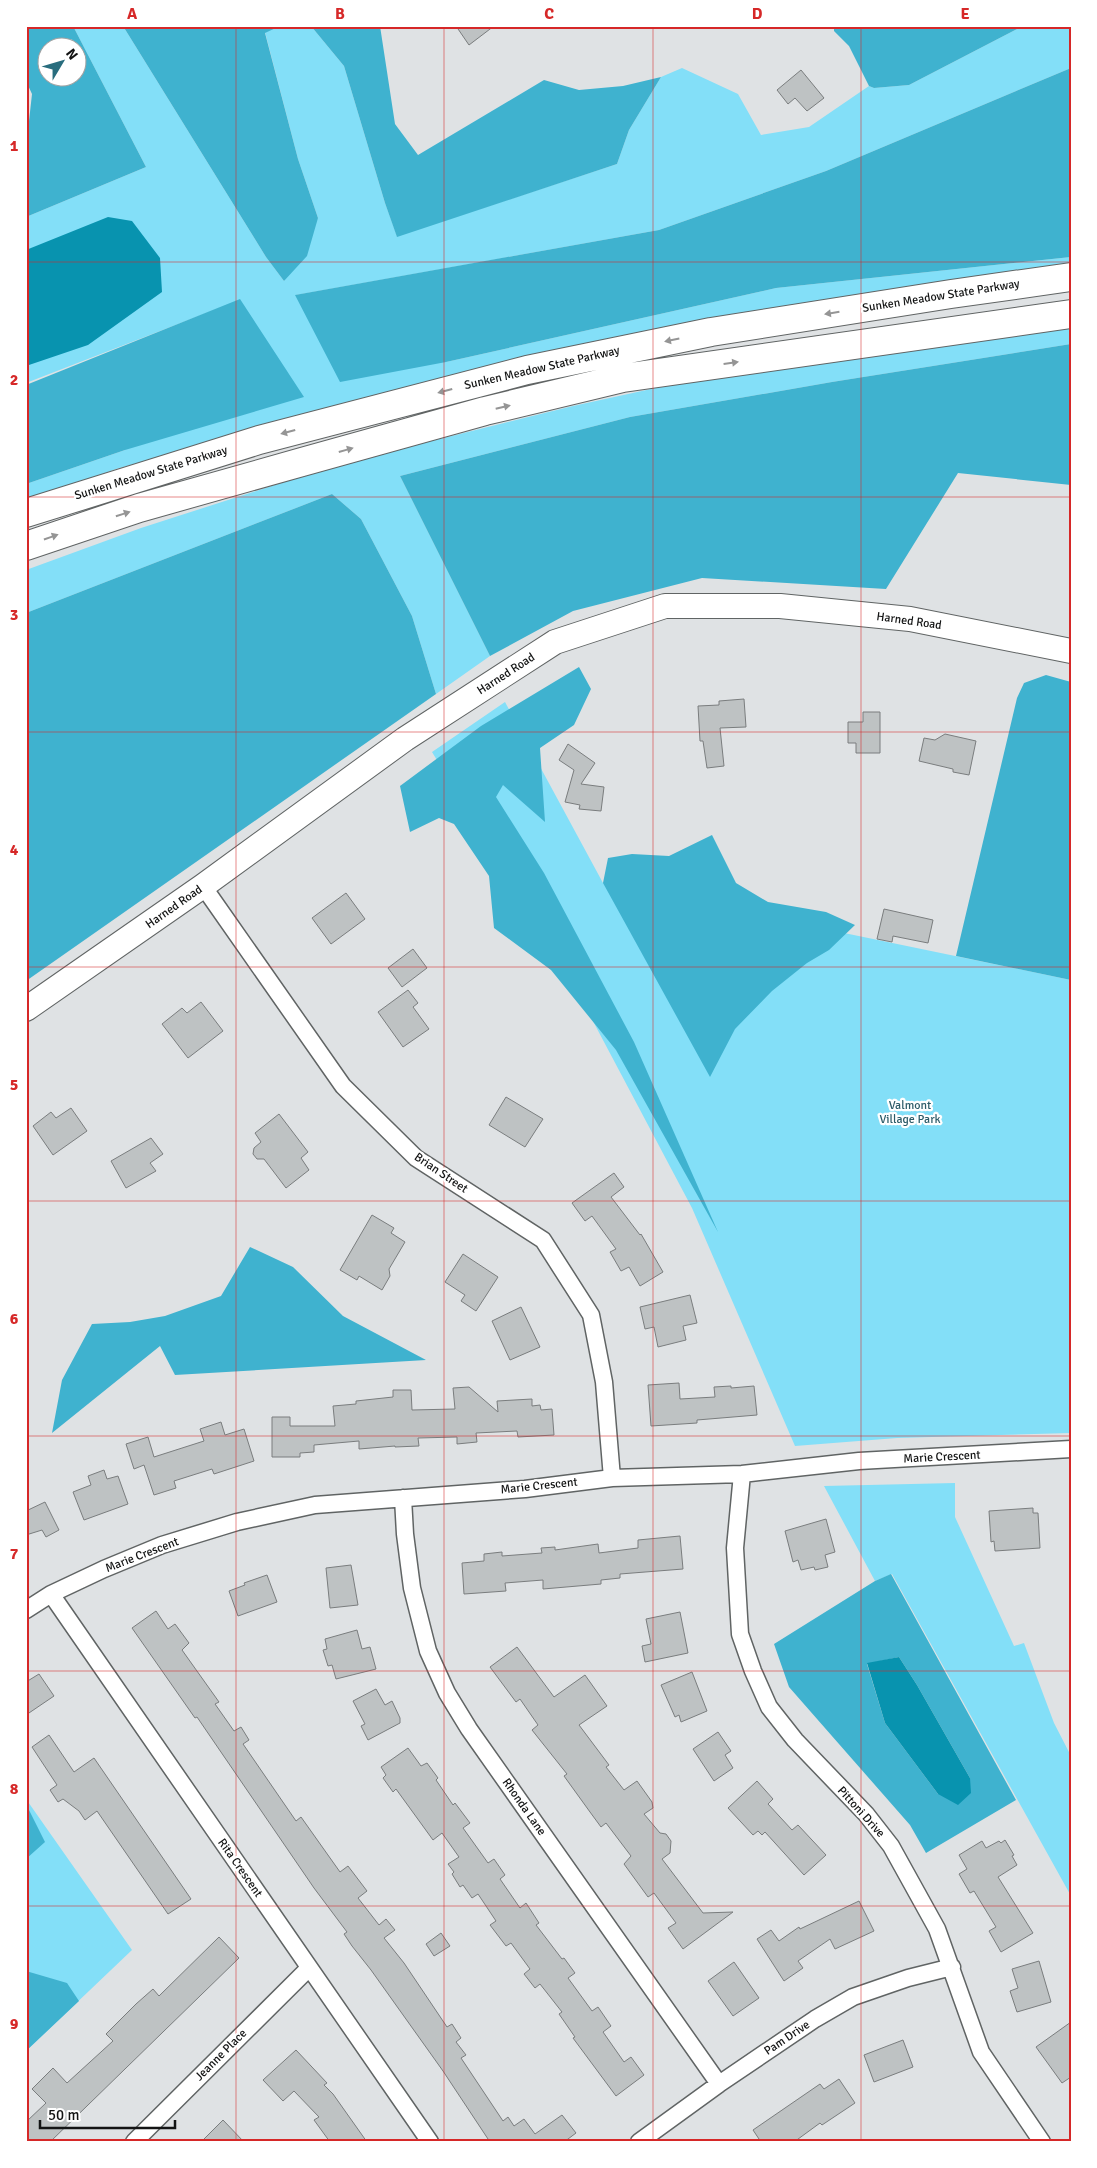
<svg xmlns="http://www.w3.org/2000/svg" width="1097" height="2168" font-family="Signika,sans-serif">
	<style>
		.green { fill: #83dff8 }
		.forest { fill: #3fb2cf; fill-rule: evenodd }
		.water { fill: #0893af }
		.building { fill: #bec2c3; stroke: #7a7d7e }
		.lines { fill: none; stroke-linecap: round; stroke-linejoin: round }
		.minor-casing { stroke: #606464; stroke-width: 19 }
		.secondary-casing { stroke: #606464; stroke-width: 26 }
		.motorway-casing { stroke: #606464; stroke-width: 30 }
		.minor { stroke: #fff; stroke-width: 16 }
		.secondary { stroke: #fff; stroke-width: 24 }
		.motorway { stroke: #fff; stroke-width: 28 }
		.oneway { fill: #959595 }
		.grid { fill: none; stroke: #d62828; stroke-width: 1; stroke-opacity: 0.55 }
		.labels { text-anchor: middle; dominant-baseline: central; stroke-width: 4.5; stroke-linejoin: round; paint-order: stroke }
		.street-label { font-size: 12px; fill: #131414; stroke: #fff }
		.park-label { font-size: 12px; fill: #2c5b68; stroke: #fff }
		.neatline { fill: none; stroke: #d62828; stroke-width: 2 }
		.grid-label { font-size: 16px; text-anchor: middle; font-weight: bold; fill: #d62828 }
	</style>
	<rect width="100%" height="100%" fill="#dfe2e4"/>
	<path class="green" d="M73,26H123L266,257L284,281L318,218L298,159L265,32L280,26H311L344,66L385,203L397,236L617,164L629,130L661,77L682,68L738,94L761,135L809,127L869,86L874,88L909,85L1023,26H1071V68L826,171L659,230L296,295L446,362L776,288L1071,257V270L370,398L116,469L26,502V484L125,450L240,300L26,383V217L146,167Z
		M1071,327V344L832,382L630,417L400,476L490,656L436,694L412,616L361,519L332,494L26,613V570L141,528L343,463L573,406L674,384Z
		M505,702L603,883L1071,980V1433L897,1438L795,1446L692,1208L577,991L432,752Z
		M955,1483V1517L1014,1646L1024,1643L1054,1723L1071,1756V1896L892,1574L875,1581L824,1486Z
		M26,1799L132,1950L26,2051Z"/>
	<path class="forest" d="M26,26H73L146,167L26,217V148L32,94L26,81ZM48,48H78V78H48Z
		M123,26H280L265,33L298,159L318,218L307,256L284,281L266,257Z
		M311,26H380L395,124L418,155L544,80L579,90L623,86L661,77L629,130L617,164L397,237L385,203L344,66Z
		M834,26H1023L909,85L874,88L869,86L849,46L834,31Z
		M1071,68V257L776,288L446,362L340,382L295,295L659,230L826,171Z
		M240,299L304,397L125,450L26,484V385Z
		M1071,344V485L958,473L886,589L702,578L573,611L490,656L400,476L630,417L832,382Z
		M332,494L361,519L412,616L436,694L26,981V613Z
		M579,667L591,689L574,725L540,748L545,822L503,785L496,797L544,873L634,1042L718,1232L616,1050L551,970L494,928L489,876L454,824L439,818L410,832L400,786L481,726Z
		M1046,675L1071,682V980L956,956L1017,698L1024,683Z
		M712,835L736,883L768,902L826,912L855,925L829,950L807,963L772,991L735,1029L710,1077L603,883L608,858L632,854L669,856Z
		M250,1247L293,1267L343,1316L426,1360L175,1375L160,1346L52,1433L62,1380L92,1324L130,1322L165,1316L221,1296Z
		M891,1574L1016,1800L926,1853L910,1825L789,1687L774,1644L875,1581ZM899,1657L917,1685L970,1778L938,1794L885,1723L867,1664Z
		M26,1804L45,1842L26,1859Z
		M26,1971L67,1983L79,2001L26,2051Z"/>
	<path class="water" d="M108,217L132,221L160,258L162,292L88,345L26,366V250Z
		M899,1657L917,1685L970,1778L971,1793L958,1805L938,1794L885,1723L867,1663Z"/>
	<path class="building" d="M456,26H494L469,45Z
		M801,70L824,98L807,111L795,98L788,104L777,90Z
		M744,699L746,727L720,728L724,766L707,768L703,741H700L698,706L719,705V701Z
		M863,712H880V753H856V743H848V722H863Z
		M945,734L976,741L969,775L953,772V769L919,761L924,738L935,740Z
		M568,744L595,763L581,784L604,787L601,811L579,809L580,805L565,802L574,770L559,760Z
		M346,893L365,919L331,944L312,918Z
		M884,909L933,920L928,943L893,936L892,942L877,939Z
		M413,949L427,968L402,987L388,968Z
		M408,990L418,1003L413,1007L429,1029L403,1047L378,1012Z
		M201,1002L223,1031L188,1058L162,1024L182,1008L187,1013Z
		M506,1097L543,1119L525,1147L489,1125Z
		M71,1108L87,1131L53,1155L33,1126L51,1112L56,1118Z
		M279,1114L308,1152L301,1158L309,1170L286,1188L264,1159H257L253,1154L254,1148L261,1142L255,1133Z
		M151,1138L163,1154L150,1163L156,1171L126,1188L111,1161Z
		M614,1173L624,1187L611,1197L640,1235L641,1234L663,1272L640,1286L629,1267L621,1271L610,1252L616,1249L592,1216L585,1221L572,1203Z
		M372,1215L394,1228L391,1233L405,1242L389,1269L390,1276L382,1290L359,1276L357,1280L340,1270Z
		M463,1254L498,1277L476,1311L461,1301L465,1295L445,1282Z
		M690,1295L697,1323L683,1326L686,1340L658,1347L654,1327L645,1329L640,1307Z
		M521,1307L540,1347L510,1360L492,1321Z
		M679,1383L680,1399L715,1397L714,1387L731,1386V1388L754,1386L757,1415L697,1420V1423L651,1426L648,1385Z
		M469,1387L498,1412L497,1401L532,1399V1406L540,1405L541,1410L552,1409L554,1435L518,1437L517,1431L476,1433L477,1442L457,1444V1437L418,1438L419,1446L395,1447V1446L359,1449V1441L314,1445V1452L300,1453V1457H272V1417H290V1426H335L333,1406L356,1404V1401L393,1397V1390H411L412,1410L455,1409L453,1388Z
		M221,1422L225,1435L244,1429L254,1461L214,1474L212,1469L174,1481L176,1488L154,1495L144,1465L134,1469L126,1444L148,1437L154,1457L204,1441L200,1429Z
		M104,1470L107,1479L118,1476L128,1504L84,1520L73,1492L91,1485L88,1476Z
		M45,1502L59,1530L46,1537L42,1530L26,1535V1511Z
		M1033,1508V1513H1038L1040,1548L995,1551L994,1541L991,1542L989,1511Z
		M826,1519L835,1552L825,1555L828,1567L815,1570L814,1567L801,1570L798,1560L793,1562L785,1531Z
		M680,1536L683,1569L620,1574V1578L601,1580V1584L543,1589V1580L505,1583L506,1591L464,1594L462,1563L484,1561V1554L502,1552V1556L542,1553L541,1548L555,1547V1550L598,1544L599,1553L638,1548V1540Z
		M351,1565L358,1605L330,1608L326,1568Z
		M267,1575L277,1602L238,1616L229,1591L245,1585L244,1583Z
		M156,1611L168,1629L175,1624L189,1643L182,1650L219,1702L215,1704L234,1731L241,1727L249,1740L243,1744L296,1821L301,1817L340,1872L348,1866L367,1891L358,1898L379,1925L386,1919L395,1930L384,1938L404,1963L447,2027L452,2024L461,2038L456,2042L466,2055L461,2058L503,2121L508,2117L514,2126L524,2119L535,2134L562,2115L576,2133L564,2142H490L443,2071L371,1970L352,1946L344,1934L347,1932L314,1888L197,1717L195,1718L132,1628Z
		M680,1612L688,1653L645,1662L642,1646L651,1644L646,1619Z
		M357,1630L362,1649L370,1647L376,1669L336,1679L332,1665L328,1666L323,1650L327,1649L325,1639Z
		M517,1647L554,1697L585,1675L607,1706L579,1725L609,1765L606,1767L624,1790L637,1781L652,1802L653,1808L644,1814L660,1833L666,1834L671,1841L670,1853L662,1859L703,1913L733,1912L683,1949L668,1928L676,1923L654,1893L648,1897L624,1864L631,1856L606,1823L601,1827L590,1812L564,1776L567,1774L532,1730L538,1725L520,1699L516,1702L490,1667Z
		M692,1672L707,1711L681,1722L679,1715L675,1717L661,1685Z
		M39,1674L54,1696L26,1715V1682Z
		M376,1689L385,1705L392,1701L400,1718V1723L368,1740L361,1726L365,1724L353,1701Z
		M718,1732L731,1751L725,1755L733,1768L714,1781L693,1749Z
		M49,1735L74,1772L94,1758L191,1899L168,1914L97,1811L85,1820L79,1811L63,1799L58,1802L50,1790L57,1785L32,1747Z
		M408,1748L421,1766L427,1763L438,1778L436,1780L453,1805L455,1803L470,1823L463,1828L488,1863L494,1859L505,1875L500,1879L520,1908L526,1903L539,1923L536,1925L562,1959L564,1958L575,1973L568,1978L592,2011L598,2007L611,2026L603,2032L624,2062L631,2057L644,2075L616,2096L573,2038L575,2037L559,2014L562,2012L540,1984L535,1988L524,1974L530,1969L511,1943L506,1946L490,1925L496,1921L478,1894L472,1898L463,1885L460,1887L452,1874L454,1872L448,1864L459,1857L442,1833L433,1840L396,1789L393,1792L383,1778L386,1775L381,1767Z
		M757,1781L773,1799L768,1804L792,1830L798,1825L826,1855L804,1875L765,1832L762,1835L758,1831L753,1835L728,1808Z
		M1005,1840L1014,1855L1012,1856L1017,1865L998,1877L1033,1933L1001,1952L989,1931L996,1927L974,1891L970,1893L959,1874L967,1869L959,1855L982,1841L986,1848L999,1841L1001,1843Z
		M859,1901L874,1931L835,1949L830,1939L798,1961L803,1968L784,1981L757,1939L771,1930L779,1941L799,1927L800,1929Z
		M441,1933L450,1946L434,1956L426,1944Z
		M219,1937L239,1958L50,2142H26V2122L46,2103L32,2089L53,2068L67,2083L113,2041L106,2034L136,2004L153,1989L159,1996Z
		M1039,1961L1051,2002L1017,2012L1010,1991L1018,1988L1012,1969Z
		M734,1962L759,1998L733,2016L708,1981Z
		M1071,2022V2077L1062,2083L1036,2047Z
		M903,2040L913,2067L874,2082L864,2055Z
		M296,2050L327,2083L324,2085L333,2094L367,2142H330L314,2120L319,2117L294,2091L283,2101L263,2080Z
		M839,2079L855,2103L822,2125L820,2123L794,2142H761L753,2130L820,2084L824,2089Z
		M223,2120L244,2142H201Z"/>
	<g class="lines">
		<g class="minor-casing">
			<path id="minor" d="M203,886L343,1086L416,1158L543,1240L591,1315L604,1382L612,1478
				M742,1474L735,1548L740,1634L753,1671L769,1707L795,1740L866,1814L891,1846L937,1929L981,2052L1042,2142
				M403,1498L405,1534L412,1588L428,1651L447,1693L469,1729L719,2084
				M51,1594L430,2142
				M26,1610L51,1594L104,1569L162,1545L237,1522L315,1505L525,1489L612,1478L742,1474L859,1461L1071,1449
				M134,2142L309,1968
				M639,2142L719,2084L815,2019L853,1997L908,1978L952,1967"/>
		</g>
		<g class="secondary-casing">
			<path id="secondary" d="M26,1009L203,886L405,739L555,642L665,606H780L910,619L1071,651"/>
		</g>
		<g class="motorway-casing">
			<path id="motorway" d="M26,513L259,440L527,370L711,332L951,294L1071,277
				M26,546L139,508L302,462L485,411L623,378L1071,314"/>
		</g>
		<use href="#minor" class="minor"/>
		<use href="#secondary" class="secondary"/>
		<use href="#motorway" class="motorway"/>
	</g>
	<defs><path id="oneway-solid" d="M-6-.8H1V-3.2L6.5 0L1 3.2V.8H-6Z" transform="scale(1.25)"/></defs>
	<g class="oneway">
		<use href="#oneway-solid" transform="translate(832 313) rotate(171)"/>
		<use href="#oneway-solid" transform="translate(672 340) rotate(168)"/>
		<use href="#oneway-solid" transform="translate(731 363) rotate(-8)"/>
		<use href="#oneway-solid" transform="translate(445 391) rotate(165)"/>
		<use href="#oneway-solid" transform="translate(503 407) rotate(-13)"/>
		<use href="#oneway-solid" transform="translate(288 432) rotate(165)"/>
		<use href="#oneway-solid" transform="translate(346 450) rotate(-16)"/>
		<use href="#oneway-solid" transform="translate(123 514) rotate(-18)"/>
		<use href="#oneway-solid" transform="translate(51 537) rotate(-19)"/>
	</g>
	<path class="grid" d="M236,26V2142M444,26V2142M653,26V2142M861,26V2142M26,262H1071M26,497H1071M26,732H1071M26,967H1071M26,1201H1071M26,1436H1071M26,1671H1071M26,1906H1071"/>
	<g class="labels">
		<g class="street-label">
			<text transform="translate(941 296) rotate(-9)">Sunken Meadow State Parkway</text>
			<text transform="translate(542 368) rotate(-13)">Sunken Meadow State Parkway</text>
			<text transform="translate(151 473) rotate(-17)">Sunken Meadow State Parkway</text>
			<text transform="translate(909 621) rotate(8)">Harned Road</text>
			<text transform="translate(506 674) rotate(-33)">Harned Road</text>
			<text transform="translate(174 907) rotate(-35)">Harned Road</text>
			<text transform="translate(441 1173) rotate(34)">Brian Street</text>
			<text transform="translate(942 1457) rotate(-3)">Marie Crescent</text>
			<text transform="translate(539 1486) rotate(-6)">Marie Crescent</text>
			<text transform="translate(142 1555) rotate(-21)">Marie Crescent</text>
			<text transform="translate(524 1807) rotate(55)">Rhonda Lane</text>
			<text transform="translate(861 1812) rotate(48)">Pittoni Drive</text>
			<text transform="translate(240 1868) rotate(55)">Rita Crescent</text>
			<text transform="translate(787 2038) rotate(-34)">Pam Drive</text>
			<text transform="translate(221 2055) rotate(-45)">Jeanne Place</text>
		</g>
		<g class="park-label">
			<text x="910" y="1105">Valmont<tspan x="910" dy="14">Village Park</tspan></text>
		</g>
	</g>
	<rect width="1097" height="2168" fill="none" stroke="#ffffff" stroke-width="55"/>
	<g transform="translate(62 62) rotate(52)"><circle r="24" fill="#ffffff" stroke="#a1a1a1"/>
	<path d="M0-4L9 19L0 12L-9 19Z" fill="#296d7e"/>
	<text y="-8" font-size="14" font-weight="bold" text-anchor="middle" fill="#131414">N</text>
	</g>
	<path d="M40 2120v8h135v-8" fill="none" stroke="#131414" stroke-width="2.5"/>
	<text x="48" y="2120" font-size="15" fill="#131414" stroke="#ffffff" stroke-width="4" paint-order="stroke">50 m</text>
	<rect x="28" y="28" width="1042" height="2112" class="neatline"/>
	<g class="grid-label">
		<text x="132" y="19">A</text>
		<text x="340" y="19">B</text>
		<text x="549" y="19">C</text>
		<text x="757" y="19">D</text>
		<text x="965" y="19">E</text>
		<text x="14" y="151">1</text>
		<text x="14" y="385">2</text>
		<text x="14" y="620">3</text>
		<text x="14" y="855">4</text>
		<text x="14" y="1090">5</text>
		<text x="14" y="1324">6</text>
		<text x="14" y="1559">7</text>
		<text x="14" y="1794">8</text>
		<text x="14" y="2029">9</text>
	</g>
</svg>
